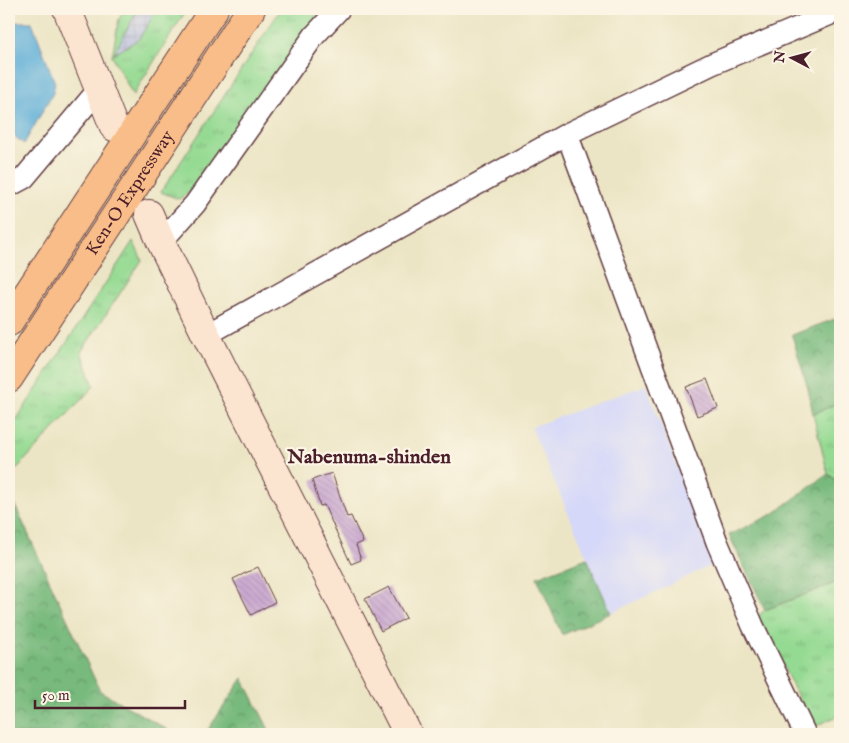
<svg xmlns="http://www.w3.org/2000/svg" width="849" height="743" font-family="'IM FELL English',serif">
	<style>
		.built { fill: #d5d8f9 }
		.industrial { fill: url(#industrial-grid) }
		.grass { fill: url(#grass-tufts); stroke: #707c5f }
		.forest { fill: url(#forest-crowns); stroke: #616c54 }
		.water { fill: #5daed8; stroke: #546682 }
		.building { fill: url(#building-back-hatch) }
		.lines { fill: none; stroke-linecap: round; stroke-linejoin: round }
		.street-casing { stroke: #623d42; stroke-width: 24 }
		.secondary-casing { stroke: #623d42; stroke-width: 30 }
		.highway-casing { stroke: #623d42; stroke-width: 30 }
		.street { stroke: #fff; stroke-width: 21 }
		.secondary { stroke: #fce5d0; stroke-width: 28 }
		.highway { stroke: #f8bd89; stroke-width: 28 }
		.labels { text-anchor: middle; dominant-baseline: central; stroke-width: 4.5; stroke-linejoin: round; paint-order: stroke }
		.street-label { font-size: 18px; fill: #4a1f2b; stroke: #fcf5e5 }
		.quarter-label { font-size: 20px; font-weight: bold; fill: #4a1f2b; stroke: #fcf5e5 }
	</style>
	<defs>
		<pattern id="industrial-grid" width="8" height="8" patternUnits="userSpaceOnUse" patternTransform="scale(1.25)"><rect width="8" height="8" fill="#bdc3de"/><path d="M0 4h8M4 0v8" fill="none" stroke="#a4a7bf"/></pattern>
		<pattern id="grass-tufts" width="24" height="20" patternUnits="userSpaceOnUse" patternTransform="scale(1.25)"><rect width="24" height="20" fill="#95da93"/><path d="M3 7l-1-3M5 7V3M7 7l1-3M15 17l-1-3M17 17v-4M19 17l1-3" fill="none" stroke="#82bb7f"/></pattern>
		<pattern id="forest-crowns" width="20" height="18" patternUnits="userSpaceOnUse" patternTransform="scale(1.25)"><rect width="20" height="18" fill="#78ba7d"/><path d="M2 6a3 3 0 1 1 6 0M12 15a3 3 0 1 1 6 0" fill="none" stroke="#649767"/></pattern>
		<pattern id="building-back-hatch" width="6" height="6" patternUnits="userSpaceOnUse" patternTransform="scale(1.25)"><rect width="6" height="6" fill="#c19bcd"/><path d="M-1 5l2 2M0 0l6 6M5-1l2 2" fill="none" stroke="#9f7ea7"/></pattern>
	</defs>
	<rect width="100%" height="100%" fill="#fcf5e5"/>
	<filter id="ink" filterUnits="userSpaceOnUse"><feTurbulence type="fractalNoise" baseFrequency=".02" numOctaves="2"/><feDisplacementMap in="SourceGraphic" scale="10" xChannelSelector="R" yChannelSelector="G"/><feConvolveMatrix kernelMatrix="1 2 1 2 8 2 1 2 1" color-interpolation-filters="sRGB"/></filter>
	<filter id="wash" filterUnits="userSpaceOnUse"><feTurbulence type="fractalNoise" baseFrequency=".0096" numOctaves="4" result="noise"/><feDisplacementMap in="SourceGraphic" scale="20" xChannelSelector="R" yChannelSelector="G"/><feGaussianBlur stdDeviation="1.12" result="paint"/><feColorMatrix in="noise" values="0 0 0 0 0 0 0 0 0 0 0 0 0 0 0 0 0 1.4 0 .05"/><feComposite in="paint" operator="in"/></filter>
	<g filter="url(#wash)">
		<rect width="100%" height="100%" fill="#ece5c5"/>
		<path class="built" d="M646,385L714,564L611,613L531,427Z"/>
		<path class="industrial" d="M138,9H157L139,39L112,56Z"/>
		<path class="grass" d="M125,9H138L113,55L139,39L157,9H187L133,95L112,56L119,19Z
			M281,9H322L193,190L179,199L161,192Z
			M133,241L142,260L81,352L94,386L9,477V431Z
			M840,402V483L828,474L813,414Z
			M840,581V715L813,727L758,616L765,610Z"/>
		<path class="forest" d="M840,317V402L813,414L808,389L792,335Z
			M828,474L840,483V581L765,610L729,535L773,514Z
			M9,492L100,691L175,734H9Z
			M587,558L611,613L562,635L537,577Z
			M243,678L271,734H205Z"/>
		<path class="water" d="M18,22H32L55,83L53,93L24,144L9,132V24Z"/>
		<g id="blocks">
			<path class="building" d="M707,379L718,408L697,416L686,387Z
				M332,473L347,517L351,516L363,542L356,545L361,560L351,564L324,505L320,506L312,480Z
				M258,567L275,602L251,615L233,579Z
				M389,587L406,618L381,631L365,599Z"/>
		</g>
	</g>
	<g filter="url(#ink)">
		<use href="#blocks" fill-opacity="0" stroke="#623d42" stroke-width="1"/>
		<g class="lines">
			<g class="street-casing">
				<path id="street" d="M567,134L717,542L753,626L805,734
					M9,186L24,178L99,89
					M161,242L195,204L314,36L339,9
					M206,335L567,134L712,64L840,10"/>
			</g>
			<g class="secondary-casing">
				<path id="secondary" d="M67,9L114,127
					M149,214L161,242L206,335L408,734"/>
			</g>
			<g class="highway-casing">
				<g id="highway">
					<path d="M9,322L214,9"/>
					<path id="s1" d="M9,378L251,9"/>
				</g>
			</g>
			<use href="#street" class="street"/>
			<use href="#secondary" class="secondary"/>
			<use href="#highway" class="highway"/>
		</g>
	</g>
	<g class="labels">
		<g class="street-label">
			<text stroke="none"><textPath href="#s1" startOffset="221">Ken-O Expressway</textPath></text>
		</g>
		<g class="quarter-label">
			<text x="369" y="457">Nabenuma-shinden</text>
		</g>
	</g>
	<rect width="849" height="743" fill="none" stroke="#fcf5e5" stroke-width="30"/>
	<g transform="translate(792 58) rotate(276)" stroke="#fcf5e5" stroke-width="4" paint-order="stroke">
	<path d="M0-4L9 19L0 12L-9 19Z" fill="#4a1f2b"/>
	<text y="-8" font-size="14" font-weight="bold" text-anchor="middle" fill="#4a1f2b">N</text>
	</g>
	<path d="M35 700v8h150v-8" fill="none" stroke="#4a1f2b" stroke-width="2.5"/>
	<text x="42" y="700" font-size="15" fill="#4a1f2b" stroke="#fcf5e5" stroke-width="4" paint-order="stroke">50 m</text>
</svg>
